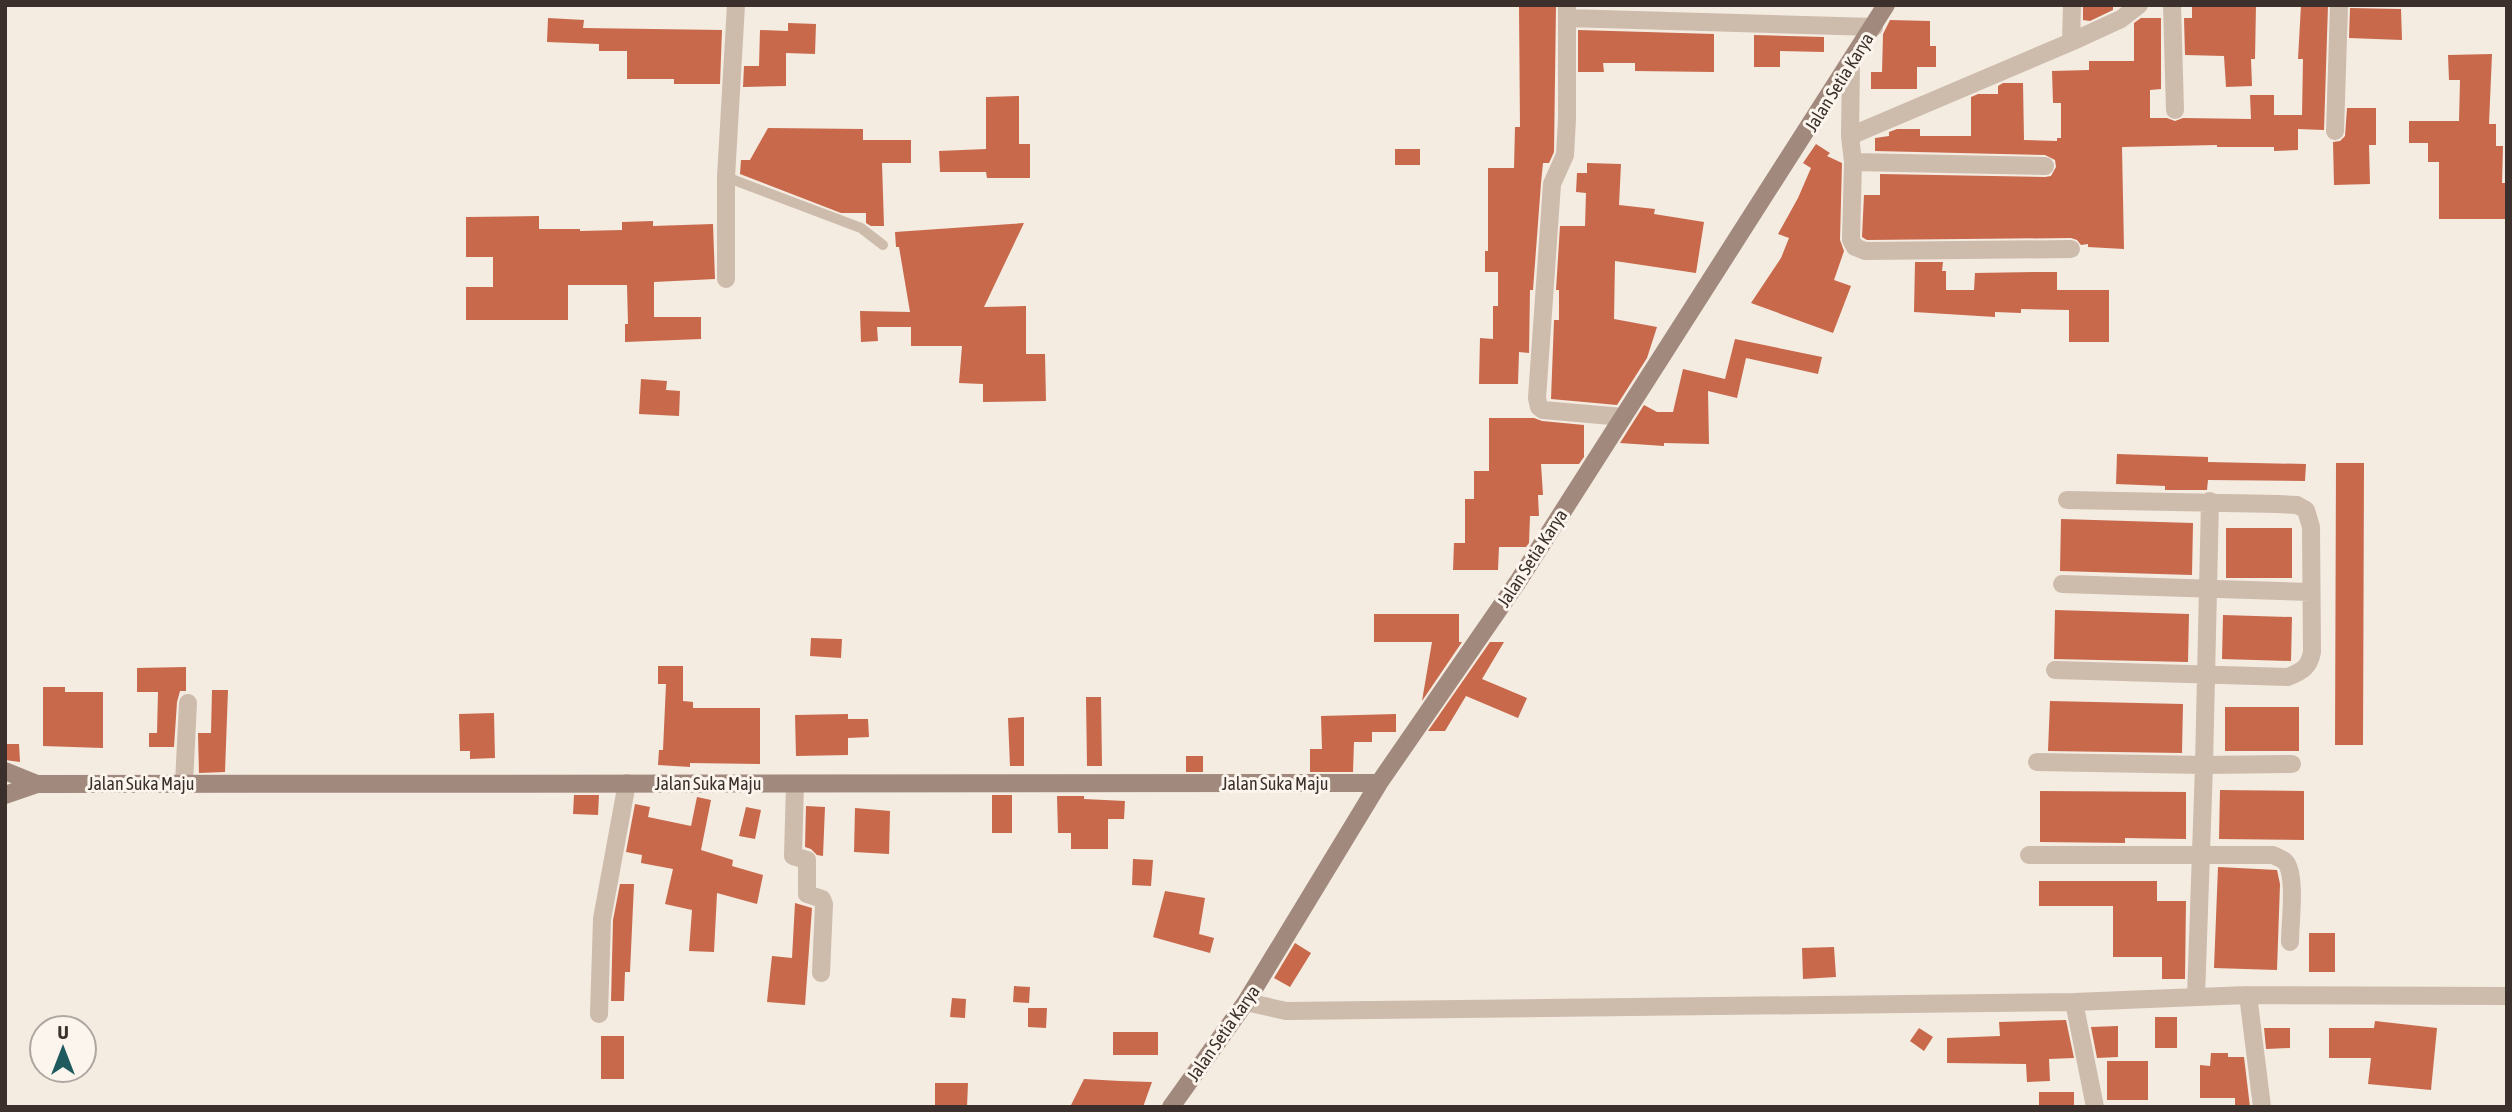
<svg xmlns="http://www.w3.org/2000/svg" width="2512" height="1112" font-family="'Asap Condensed',sans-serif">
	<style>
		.building { fill: #c8694b }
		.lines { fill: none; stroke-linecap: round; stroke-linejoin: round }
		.lane { stroke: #cdbbac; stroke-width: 10 }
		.street { stroke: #cdbbac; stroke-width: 18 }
		.secondary { stroke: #a18a7d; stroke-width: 18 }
		.labels { text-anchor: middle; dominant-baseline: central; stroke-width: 6; stroke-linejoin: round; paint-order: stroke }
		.street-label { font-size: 18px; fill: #3b302b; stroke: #fbf5ee }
	</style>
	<rect width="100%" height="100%" fill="#f4ebe1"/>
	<path class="building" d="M1519,5H1556L1554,152L1549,163H1543L1541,183L1533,290H1530L1529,353L1519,352L1518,384H1479L1480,338L1493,339V306H1498V272H1485V251H1488V168H1514L1515,127H1520Z
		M2083,5H2113V10L2090,21L2083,20Z
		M2192,5H2256L2255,59H2251L2252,86L2226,87L2224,56L2185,55L2184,18H2192Z
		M2301,5H2328L2324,130L2298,129V150L2274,151V147H2217V145L2122,147L2124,249L2088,247V244L2081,245L2077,240L2071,238L1867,240L1862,237L1864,195H1880V174L2045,177L2051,176L2056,167L2055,160L2045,155L1875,151V138L1889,136V132L1897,129H1920V136H1971V97L1978,94H1998V86L2003,83H2023L2024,140L2057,141V138H2061V103H2053L2052,71L2089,70V61H2134V23L2141,18H2161V89L2150,90V118H2167L2175,121L2183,118L2251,119L2250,95H2274V115H2302L2303,59H2298Z
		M2350,8L2401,9L2402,40L2349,38Z
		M548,18L584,20L583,28L722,30L720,84H674V79H627V51H599V44L547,42Z
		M1890,20L1930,21V46H1936V67H1917V89H1871V72H1882L1883,34Z
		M788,23L816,24L815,54L786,53V86L743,87L744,66H759L760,30L788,31Z
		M1578,30L1714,34V72L1635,71V63H1603L1604,72H1578Z
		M1754,35L1824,37V52L1780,51V67H1754Z
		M2492,54L2489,124H2496V146H2503L2502,183H2507V219H2439V162H2428V143H2409V121H2459L2460,80H2449L2448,55Z
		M1019,96V144H1030V178H987L986,172H940L939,151L986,149V97Z
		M2347,108H2376V145H2369L2370,184L2334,185L2333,142L2340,141L2345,136Z
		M768,128L863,129V140H911V163H882L884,226H871L866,223V213H841L740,174L741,160H750Z
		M1816,144L1830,153L1827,156L1842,163L1840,240L1844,251L1834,280L1851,286L1833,333L1751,303L1781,258L1789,238L1778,234L1798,198L1811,168L1803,163Z
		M1395,149H1420V165H1395Z
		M1587,163L1621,164L1619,205L1655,209L1654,214L1704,222L1696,273L1615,261L1614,319L1657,327L1647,358L1617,405L1551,399L1554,320H1559V290H1556L1560,226H1585L1586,193L1576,192L1577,173H1587Z
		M539,216V229H580V231L622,230V222L653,221V226L713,224L715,279L654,282V317H701V339L625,342V324H628L627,285H568V320H466V287H493V257H466V217Z
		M1024,223L984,307L1026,306V354H1045L1046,401L983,402V384L959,383L962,346H911V327H877L878,341L861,342L860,311L910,312L899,247H896L895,232Z
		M1915,262H1943L1942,271H1946V290H1974L1975,273L2038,272H2057V290H2109V342H2069V310L2021,309V313L1995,312V317L1914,312Z
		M1735,339L1822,357L1818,374L1746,358L1737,398L1708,391L1709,444L1664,443V446L1620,443L1644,405L1657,412H1673L1683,369L1725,379Z
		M641,379L667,381L666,390L680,391L679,416L639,414Z
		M1489,418H1534L1542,421L1584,425V457L1579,464H1541L1543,495H1538L1539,516H1530L1529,543L1526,547H1499L1498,570H1453L1454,543H1465V499H1474V471H1489Z
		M2117,454L2208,457V462L2306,464L2305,481L2208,480L2207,490H2165V486L2116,484Z
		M2336,463H2364L2363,745H2335Z
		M2061,519L2193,523L2192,575L2060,571Z
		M2226,528H2292V578H2226Z
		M2055,610L2189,614L2188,662L2054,659Z
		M1374,614H1459V642H1462L1422,701L1432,642H1374Z
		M2223,615L2292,617L2291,661L2222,659Z
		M811,638L842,639L841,658L810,656Z
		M1490,642H1504L1482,679L1527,698L1518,718L1466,696L1445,731H1428Z
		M658,666H683V701L693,702V708H760V764L690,763V767L658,765L659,750H663L666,684H658Z
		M186,667V691H180L177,702L174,747H149V733H157L158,692H137V668Z
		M43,687H65V692H103V748L43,746Z
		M212,690H228L225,772L199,773L198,733H211Z
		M1086,697H1101L1102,766H1087Z
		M2050,701L2183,704L2182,753L2048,751Z
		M2225,707H2299V751H2225Z
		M494,713L495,758L470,759V751H460L459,714Z
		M848,714V719H868L869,737L848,738V755L796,756L795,715Z
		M1396,714V732H1372V742H1354L1353,772H1310V749H1322L1321,716Z
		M1024,717V766H1010L1008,718Z
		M5,744H19L20,762L5,760Z
		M1186,756H1203V772H1186Z
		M2220,790L2304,791V840L2219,839Z
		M2040,791L2186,792V839L2125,838V843L2040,842Z
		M574,795H599L598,815L573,814Z
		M992,795H1012V833H992Z
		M1057,796H1084V799L1125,801L1124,819H1108V849H1071V833H1058Z
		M697,797L711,800L701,850L733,860L732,866L763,875L757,904L717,893L714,952L689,951L692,910L665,904L673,869L641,863L642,855L626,852L635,804L650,807L648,817L691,826Z
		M806,806L825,807L823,856L817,855L811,849L805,847Z
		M746,807L761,810L755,839L739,836Z
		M855,808L890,811L889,854L854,852Z
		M1133,859L1153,860L1151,886L1132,885Z
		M2218,867L2277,870L2280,884L2277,970L2214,968Z
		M2039,881H2157V901H2186L2185,979H2162V957H2113V906H2039Z
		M620,884H634L630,972H625L624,1001H611L613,920Z
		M1165,891L1205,898L1199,934L1214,938L1210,953L1153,937Z
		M795,903L812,908L805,1005L767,1002L772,956L792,958Z
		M2309,933H2335V972H2309Z
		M1295,943L1311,953L1290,987L1274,978Z
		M1834,947L1836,977L1803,979L1802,948Z
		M1014,986L1030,987L1029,1003L1013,1002Z
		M952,998L966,999L965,1018L950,1017Z
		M1028,1008H1047L1046,1028L1028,1027Z
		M2155,1017H2177V1048H2155Z
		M2066,1020L2074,1058L2049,1059L2050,1081L2027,1082L2026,1064L1947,1063V1038L2000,1036L1999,1022Z
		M2375,1021L2437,1028L2431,1090L2368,1084L2371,1058H2329V1028H2374Z
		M2118,1026V1057L2097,1058L2091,1027Z
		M1919,1028L1933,1037L1924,1051L1910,1041Z
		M2264,1028H2290V1048L2266,1049Z
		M1113,1032H1158V1055H1113Z
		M601,1036H624V1079H601Z
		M2211,1053H2228V1057H2244L2250,1107H2235V1098H2200V1065L2210,1066Z
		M2107,1061H2148V1100H2107Z
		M1084,1079L1120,1081L1152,1082L1143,1107H1070Z
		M935,1083H968L967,1107H935Z
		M2039,1092H2074V1107H2039Z"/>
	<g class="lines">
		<path class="lane" d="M726,177L861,228L883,245"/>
		<path class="street" d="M1567,5V119L1565,155L1552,184L1537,398L1539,407L1543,410L1623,417
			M2172,5L2175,110
			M1567,18L1874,27
			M2071,42L2072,5
			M1851,63L1850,136L1853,162L1851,240L1855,247L1865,251L2071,249
			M2335,131L2339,5
			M1850,136L2071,42L2121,19L2139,5
			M1853,162L2045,166
			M726,279V177L736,5
			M2062,584L2311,592
			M2055,670L2288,677C2303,671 2309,667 2312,652L2311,527L2306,510L2297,505L2278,504L2067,500
			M2037,762L2204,765L2210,501
			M184,783L188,703
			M795,784L793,856L807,860V894L822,899L824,904L821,973
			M2029,855H2273C2279,858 2284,859 2287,864C2296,880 2290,923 2290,942
			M2248,995L2262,1107
			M2196,997L2204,765L2292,764
			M1246,1002L1286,1011L2074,1002L2248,995L2507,996
			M2074,1002L2095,1107
			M599,1014L602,919L627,783"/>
		<path class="secondary" d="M5,771L37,784
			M5,795L37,784L1379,783
			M1171,1107L1246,1002L1379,783L1519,580L1886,5"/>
	</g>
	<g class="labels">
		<g class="street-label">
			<text transform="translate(1839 82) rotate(-58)">Jalan Setia Karya</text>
			<text transform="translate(1532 558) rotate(-57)">Jalan Setia Karya</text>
			<text x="141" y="783">Jalan Suka Maju</text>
			<text x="708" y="783">Jalan Suka Maju</text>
			<text x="1275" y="783">Jalan Suka Maju</text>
			<text transform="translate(1223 1033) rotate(-55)">Jalan Setia Karya</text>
		</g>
	</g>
	<rect width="2512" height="1112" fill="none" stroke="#3b302b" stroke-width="14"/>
	<g transform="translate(63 1049)"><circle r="33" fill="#fbf5ee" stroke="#aea6a0" stroke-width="2"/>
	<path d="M0-5L12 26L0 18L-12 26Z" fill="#1f5a5e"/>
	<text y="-10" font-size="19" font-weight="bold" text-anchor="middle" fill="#3b302b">U</text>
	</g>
</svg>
